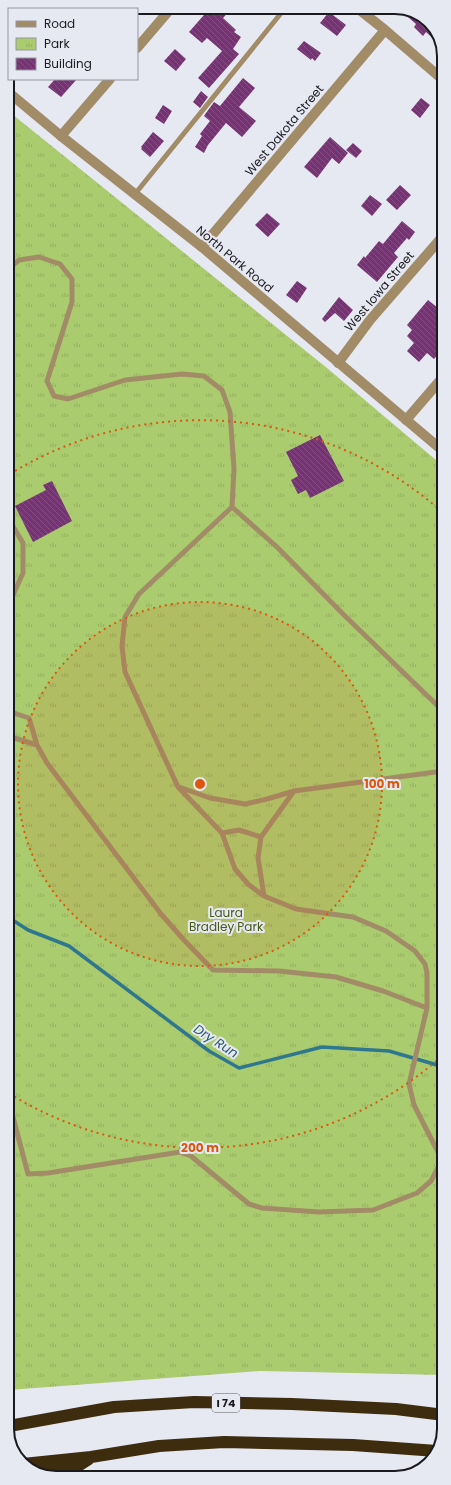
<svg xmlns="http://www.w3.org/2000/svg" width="451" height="1485" font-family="Poppins,sans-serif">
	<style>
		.park { fill: url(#park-tufts) }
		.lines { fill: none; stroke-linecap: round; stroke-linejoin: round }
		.stream { stroke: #2f778e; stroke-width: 3.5 }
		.building { fill: url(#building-back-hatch) }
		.service { stroke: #a28c68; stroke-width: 5 }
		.minor { stroke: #a28c68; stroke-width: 10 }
		.tertiary { stroke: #a28c68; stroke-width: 10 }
		.motorway { stroke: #3d2c0e; stroke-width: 12 }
		.ring { fill: none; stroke: #de560d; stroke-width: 2; stroke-dasharray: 2 4 }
		.labels { text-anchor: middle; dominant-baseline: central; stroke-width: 4; stroke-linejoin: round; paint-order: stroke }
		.shield { fill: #e6e8f2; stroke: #58585e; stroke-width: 1 }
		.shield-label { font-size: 11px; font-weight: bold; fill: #1b1b1f }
		.street-label { font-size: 12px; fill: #1b1b1f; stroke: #e6e8f2 }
		.park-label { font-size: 12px; fill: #465a17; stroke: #e6e8f2 }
		.water-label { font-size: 13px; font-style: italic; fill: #255c6c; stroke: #e6e8f2 }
		.rim { fill: none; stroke: #1b1b1f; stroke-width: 2 }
		.centre { fill: #de560d; stroke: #e6e8f2; stroke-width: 2 }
		.ring-label { font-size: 12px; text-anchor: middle; font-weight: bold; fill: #de560d; stroke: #e6e8f2; stroke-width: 4; stroke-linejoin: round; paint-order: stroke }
	</style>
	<defs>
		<pattern id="park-tufts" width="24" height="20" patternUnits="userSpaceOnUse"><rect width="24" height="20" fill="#abcc6e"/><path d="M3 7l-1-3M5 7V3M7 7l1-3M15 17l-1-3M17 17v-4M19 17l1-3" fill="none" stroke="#93af5f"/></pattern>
		<pattern id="building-back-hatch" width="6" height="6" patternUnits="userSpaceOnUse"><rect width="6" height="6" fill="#763374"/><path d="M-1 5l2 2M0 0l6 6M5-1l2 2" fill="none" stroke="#844e82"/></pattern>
	</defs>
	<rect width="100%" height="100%" fill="#e6e8f2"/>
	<path class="park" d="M7,110L327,368L443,466L444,1375L260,1371L9,1390Z"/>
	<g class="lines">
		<path class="stream" d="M8,917L28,930L69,946L209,1051L239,1068L322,1047L389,1051L444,1067"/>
	</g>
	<path class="building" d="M211,7H233L223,18L236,30L234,32L241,37L233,49L239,54L209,88L198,78L222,51L207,38L202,43L189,32Z
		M401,8L427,19L442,43L440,45L426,32L423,36L414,27L416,24L400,10Z
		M329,12L346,25L337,36L320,23Z
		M304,41L321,53L315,61L312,58L311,60L297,49Z
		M175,49L186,59L176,71L164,61Z
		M243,78L255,88L239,107L256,121L242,137L226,123L208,145L204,153L195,147L202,136L200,134L210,121L204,116L206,113L214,102L220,106Z
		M55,79H77L61,97L48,87Z
		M201,91L208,97L200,108L193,102Z
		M421,98L430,105L420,118L411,110Z
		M163,105L172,111L164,124L155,118Z
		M153,132L164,141L150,157L141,149L142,148L141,147Z
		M330,137L348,153L339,164L332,158L317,178L304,167Z
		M353,143L362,151L356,158L346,150Z
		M400,185L411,195L397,210L386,200Z
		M370,195L382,204L372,216L361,206Z
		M267,213L280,224L268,237L255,225Z
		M402,221L415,232L409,240L407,238L394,253L398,257L377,282L357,265L364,256L365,258L379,241L383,244Z
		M297,281L307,288L297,303L286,295Z
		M339,297L353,310L344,321L335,313L325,322L322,319Z
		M428,300L443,312V349L434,359L427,353L419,362L407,351L414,343L407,336L412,330L407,325Z
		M320,435L344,481L310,498L306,490L298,494L291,480L298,476L286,452Z
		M52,481L72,521L33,542L15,506L46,490L43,485Z"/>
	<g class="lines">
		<path class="service" d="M135,194L286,7
			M7,270L19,260L39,257L60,264L72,279V302L47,381L54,396L68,399L125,380L182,374L204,376L222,390L230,412L234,469L232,507L139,594L125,617L122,646L125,672L178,787L222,833L235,869L248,884L264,896L296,909L353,917L386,931L415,951L425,964L427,973V1008L409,1084L414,1105L442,1160L431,1181L417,1193L373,1210L319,1212L262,1208L249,1204L191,1156L180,1152L48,1173L28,1174L8,1098
			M232,507L277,547L343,614L443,711
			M8,518L23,543V573L8,606
			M8,711L29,718L37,745L47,763L161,914L184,940L213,970L279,971L336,977L383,991L427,1008
			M8,736L37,745
			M179,787L210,798L245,804L267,799L294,791L443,771
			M222,833L239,830L261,837
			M264,896L258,858L261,837L294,791"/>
		<path class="minor" d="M356,7L385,30L442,79
			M137,48L172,7
			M61,136L110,79
			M202,247L385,30
			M338,363L370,320L443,236
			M406,420L443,377"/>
		<path class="tertiary" d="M7,91L61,136L202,247L443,451"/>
		<path class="motorway" d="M9,1426L114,1407L194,1402L292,1404L396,1409L444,1415
			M23,1464L91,1457L159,1446L224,1442L353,1445L437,1451
			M43,1474L75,1468L89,1459"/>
	</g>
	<circle cx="200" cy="784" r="182" fill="#de560d" fill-opacity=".12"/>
	<g class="ring">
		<circle cx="200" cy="784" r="182"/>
		<path d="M441 1057A364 364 0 0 1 10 1094M10 474A364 364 0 0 1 441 511"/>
	</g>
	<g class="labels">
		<rect class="shield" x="212" y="1394" width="28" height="18" rx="3"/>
		<g class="shield-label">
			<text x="226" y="1403">I 74</text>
		</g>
		<g class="street-label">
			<text transform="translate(284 130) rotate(-50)">West Dakota Street</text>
			<text transform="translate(235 259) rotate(40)">North Park Road</text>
			<text transform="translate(379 291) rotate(-50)">West Iowa Street</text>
		</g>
		<g class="park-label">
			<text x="226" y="912">Laura<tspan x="226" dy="14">Bradley Park</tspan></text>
		</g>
		<g class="water-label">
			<text transform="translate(216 1041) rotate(33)">Dry Run</text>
		</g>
	</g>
	<path d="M0 0H451V1485H0ZM56 14H395A42 42 0 0 1 437 56V1429A42 42 0 0 1 395 1471H56A42 42 0 0 1 14 1429V56A42 42 0 0 1 56 14Z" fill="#e6e8f2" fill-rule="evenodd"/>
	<path class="rim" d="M56 14H395A42 42 0 0 1 437 56V1429A42 42 0 0 1 395 1471H56A42 42 0 0 1 14 1429V56A42 42 0 0 1 56 14Z"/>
	<circle cx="200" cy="784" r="6" class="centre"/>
	<g class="ring-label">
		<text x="382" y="788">100 m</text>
		<text x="200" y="1152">200 m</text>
	</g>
	<rect x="8" y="8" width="130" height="72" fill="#e6e8f2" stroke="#95969e"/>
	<rect x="16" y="21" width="20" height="6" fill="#a28c68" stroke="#95969e"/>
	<text x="44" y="28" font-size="12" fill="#1b1b1f">Road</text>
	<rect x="16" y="38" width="20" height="12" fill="url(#park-tufts)" stroke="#95969e"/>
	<text x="44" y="48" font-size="12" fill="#1b1b1f">Park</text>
	<rect x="16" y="58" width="20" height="12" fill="url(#building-back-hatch)" stroke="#95969e"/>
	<text x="44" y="68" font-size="12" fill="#1b1b1f">Building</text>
</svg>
